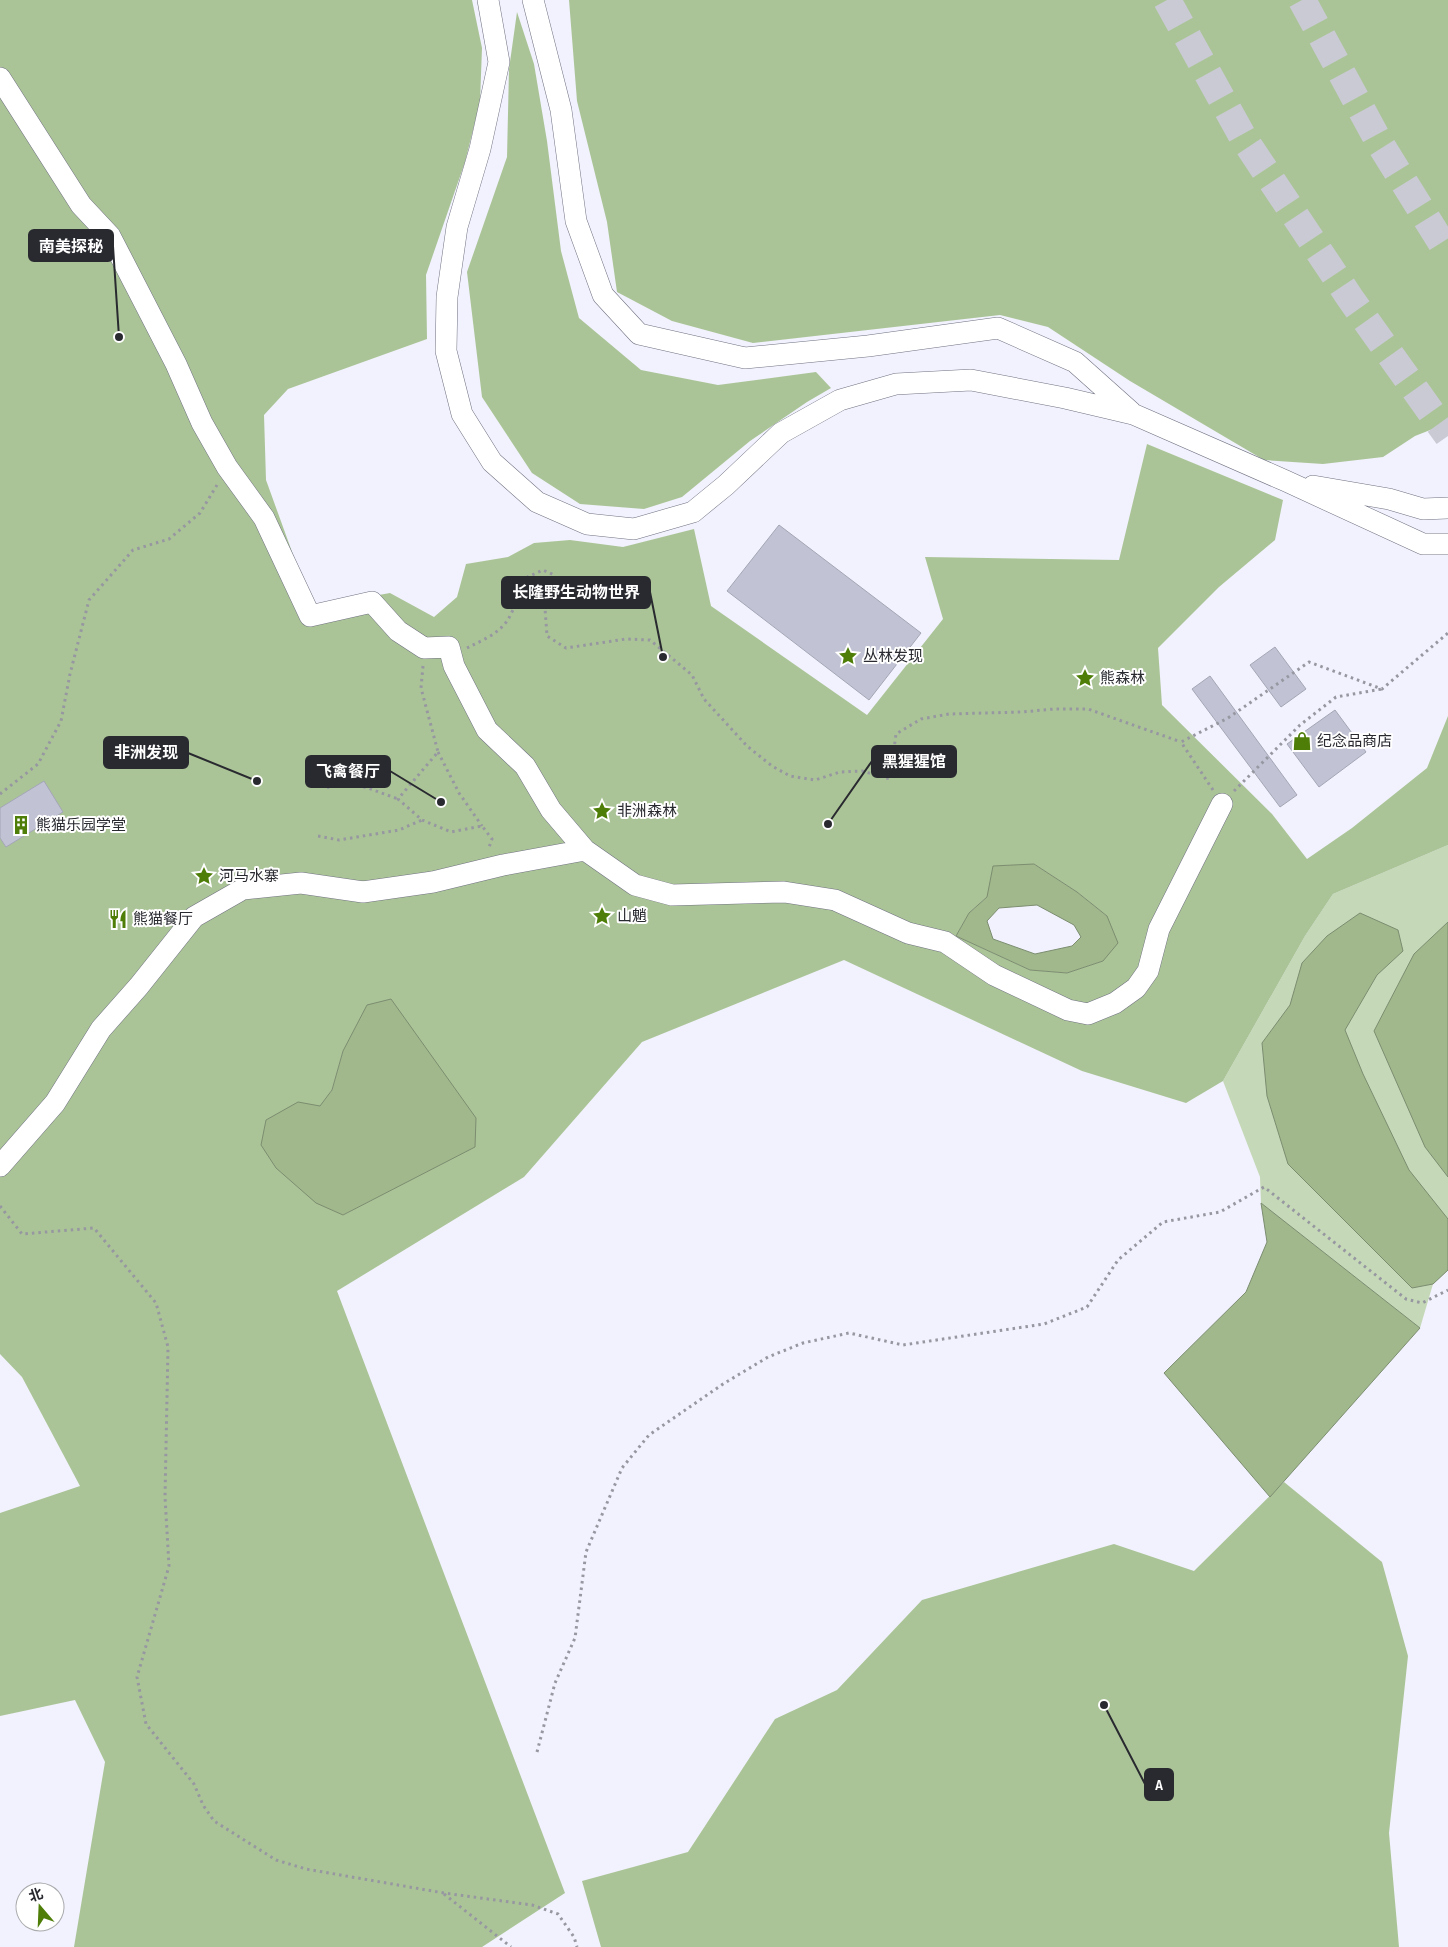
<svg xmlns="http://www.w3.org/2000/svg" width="1448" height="1947" font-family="'Sofia Sans Condensed','Noto Sans SC',sans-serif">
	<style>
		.green { fill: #c5d8b7 }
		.forest { fill: #abc497; fill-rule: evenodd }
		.water { fill: #a0b88c; stroke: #7c8d70; fill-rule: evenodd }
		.building { fill: #c1c3d4; stroke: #a4a6b6 }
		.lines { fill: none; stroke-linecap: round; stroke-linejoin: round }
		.highway-tunnel { stroke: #c9cad4; stroke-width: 28; stroke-dasharray: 28 14; stroke-linecap: butt }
		.minor-casing { stroke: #707281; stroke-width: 22 }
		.path { stroke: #9697a0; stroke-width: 3; stroke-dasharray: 2.5 4; stroke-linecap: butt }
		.minor { stroke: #fff; stroke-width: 21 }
		.labels { text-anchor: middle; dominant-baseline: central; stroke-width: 4; stroke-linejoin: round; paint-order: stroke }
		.poi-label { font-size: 15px; fill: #292a30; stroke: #fff; text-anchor: start }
		.leader { fill: none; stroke: #292a30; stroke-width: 2 }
		.callout-dot { fill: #292a30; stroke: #fff; stroke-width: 2 }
		.callout { fill: #292a30; stroke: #292a30; stroke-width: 2 }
		.callout-label { font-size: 16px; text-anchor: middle; font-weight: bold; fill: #fff }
	</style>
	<rect width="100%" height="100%" fill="#f1f2fd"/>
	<path class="green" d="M1448,845V1270L1433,1284L1420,1328L1261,1203L1260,1177L1223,1081L1305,936L1333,894Z"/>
	<path class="forest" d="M0,0H472L482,48L480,102L465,162L426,275L427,339L288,389L264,415L266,480L312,607L390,593L434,617L457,597L466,564L508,557L534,543L570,540L623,547L694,529L711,606L867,715L943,619L925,557L1119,560L1147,444L1283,500L1275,540L1219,587L1158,648L1162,705L1272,814L1307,859L1352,828L1427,768L1448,716V845L1333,894L1305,936L1223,1081L1186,1103L1082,1071L844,960L642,1042L524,1177L337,1291L565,1893L482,1947H74L105,1762L75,1700L0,1716V1513L80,1486L22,1377L0,1354ZM1034,864L1077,892L1107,916L1103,961L1067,973L1030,970L956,936L969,913L987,897ZM343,1051L381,1195L343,1215L320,1107L332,1090Z
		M569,0H1448V423L1415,436L1383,457L1323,464L1264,460L1130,381L1048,327L1000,315L753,343L672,321L617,292L607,222L577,101Z
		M517,12L534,64L547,141L561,251L579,318L641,370L718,385L816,372L831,388L807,402L750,441L682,497L644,509L580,504L532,473L482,397L467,272L507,157L509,69Z
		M1284,1482L1382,1562L1408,1656L1389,1833L1399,1947H601L582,1881L688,1852L775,1719L837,1690L922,1600L1114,1544L1194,1571Z"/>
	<path class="water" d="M1034,864L1077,892L1107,916L1118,943L1103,961L1067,973L1030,970L956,936L969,913L987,897L993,866ZM1037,905L1074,925L1081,937L1072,946L1035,954L993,939L987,921L999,908Z
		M1360,913L1398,930L1403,951L1377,975L1345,1030L1363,1074L1409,1170L1448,1219V1270L1433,1284L1412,1288L1288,1164L1267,1096L1262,1043L1290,1005L1302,963L1327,936Z
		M1448,922V1177L1425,1147L1374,1031L1414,954Z
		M391,999L476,1118L475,1147L343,1215L316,1203L276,1168L261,1145L266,1120L298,1102L320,1106L332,1090L343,1051L367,1005Z
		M1261,1203L1420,1328L1270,1497L1164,1373L1246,1292L1267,1242Z"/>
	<path class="building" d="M779,525L921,633L869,700L727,591Z
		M1275,647L1306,689L1281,707L1250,665Z
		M1210,676L1297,795L1280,807L1192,689Z
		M1335,710L1366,752L1319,787L1287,744Z
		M44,781L63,812L6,847L0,838V808Z"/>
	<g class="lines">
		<path class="highway-tunnel" d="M1167,0L1244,139L1350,298L1448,436
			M1302,0L1379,142L1448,253"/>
		<g class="minor-casing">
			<path id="minor" d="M488,0L499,62L480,149L457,227L447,297L446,351L462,414L492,462L537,502L587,524L634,529L693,512L726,485L781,433L840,400L896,384L971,380L1065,398L1133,414L1286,481L1423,544H1448
				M533,0L561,110L576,221L603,295L639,334L745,358L868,346L998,328L1075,362L1131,412
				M0,78L81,205L110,236L176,364L202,423L227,467L264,518L310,616L372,602L398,631L424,648L449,647L454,666L487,730L525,766L551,810L585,850L635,885L672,895L784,892L835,900L908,933L945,942L994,975L1068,1010L1088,1014L1115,1003L1136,988L1148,971L1159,929L1222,804
				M1313,486L1389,499L1423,509L1448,508
				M0,1166L55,1103L101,1029L139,986L194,917L243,889L301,883L363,892L433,882L503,865L585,850"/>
		</g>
		<path class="path" d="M467,648C481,641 498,634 507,621C515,609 519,592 523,579L543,570L554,575L559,586L545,608L547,636L566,648L626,639L650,640L692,675L704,699L747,746L772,766L790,776L815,780L840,772L862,771L890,779L896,734L921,719L949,714L1022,712L1054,709H1088L1181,742
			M423,666L421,688L438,752L398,799L422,820L451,832L482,826L492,839L488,850
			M438,752L459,793L482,826
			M327,788L338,781L368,788L398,799
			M1213,790L1181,742L1228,718L1309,662L1382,689L1448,633
			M1234,791L1300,725L1336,697L1382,689
			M0,794L38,764L61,721L70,674L89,600L133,550L169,539L200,513L217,485
			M318,836L339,840L399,830L422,820
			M0,1206L22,1234L94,1228L156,1303L168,1347L165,1497L169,1566L137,1677L146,1724L194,1784L203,1805L214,1821L276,1860L306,1869L444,1893L532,1905L558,1914L574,1937L577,1947
			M537,1752L555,1683L575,1638L586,1552L622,1468L649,1435L723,1384L768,1357L803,1343L849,1333L903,1345L1044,1324L1087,1307L1118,1260L1163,1222L1220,1212L1264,1187L1406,1299L1422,1303L1448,1290
			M444,1894L511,1947"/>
		<use href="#minor" class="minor"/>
	</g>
	<defs>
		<g id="sight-bare" transform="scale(1.5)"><path d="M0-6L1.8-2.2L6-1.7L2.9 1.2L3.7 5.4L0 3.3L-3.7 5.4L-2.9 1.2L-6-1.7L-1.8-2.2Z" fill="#4e7e08" stroke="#fff" stroke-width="2.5" paint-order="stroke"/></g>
		<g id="shop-bare" transform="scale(1.5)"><path d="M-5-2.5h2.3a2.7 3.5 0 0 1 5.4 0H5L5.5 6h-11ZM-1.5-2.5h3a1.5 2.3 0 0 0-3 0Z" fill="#4e7e08" stroke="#fff" stroke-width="2.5" paint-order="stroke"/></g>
		<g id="building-bare" transform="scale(1.5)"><path d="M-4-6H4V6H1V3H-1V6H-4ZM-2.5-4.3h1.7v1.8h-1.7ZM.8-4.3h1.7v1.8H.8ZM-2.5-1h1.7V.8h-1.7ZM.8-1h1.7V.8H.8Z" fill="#4e7e08" stroke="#fff" stroke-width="2.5" paint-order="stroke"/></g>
		<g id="restaurant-bare" transform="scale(1.5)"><path d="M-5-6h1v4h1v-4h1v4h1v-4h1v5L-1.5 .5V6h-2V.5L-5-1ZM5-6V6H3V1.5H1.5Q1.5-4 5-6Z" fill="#4e7e08" stroke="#fff" stroke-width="2.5" paint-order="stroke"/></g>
	</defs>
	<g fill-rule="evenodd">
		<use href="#sight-bare" x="848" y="656"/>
		<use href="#sight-bare" x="1085" y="678"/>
		<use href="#shop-bare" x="1302" y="741"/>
		<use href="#sight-bare" x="602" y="811"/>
		<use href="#building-bare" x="21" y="825"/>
		<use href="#sight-bare" x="204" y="876"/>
		<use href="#sight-bare" x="602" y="916"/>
		<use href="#restaurant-bare" x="118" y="919"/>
	</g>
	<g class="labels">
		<g class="poi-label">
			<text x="863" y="656">丛林发现</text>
			<text x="1100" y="678">熊森林</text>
			<text x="1317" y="741">纪念品商店</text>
			<text x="617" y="811">非洲森林</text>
			<text x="36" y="825">熊猫乐园学堂</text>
			<text x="219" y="876">河马水寨</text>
			<text x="617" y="916">山魈</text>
			<text x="133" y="919">熊猫餐厅</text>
		</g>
	</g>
	<path class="leader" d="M119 337L113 246M663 657L650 592M257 781L188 753M828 824L872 761M441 802L390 771M1104 1705L1145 1784"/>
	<g class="callout-dot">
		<circle cx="119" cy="337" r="5"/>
		<circle cx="663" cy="657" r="5"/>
		<circle cx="257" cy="781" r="5"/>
		<circle cx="828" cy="824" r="5"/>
		<circle cx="441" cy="802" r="5"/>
		<circle cx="1104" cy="1705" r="5"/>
	</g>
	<g class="callout">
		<rect x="29" y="230" width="84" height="31" rx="5"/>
		<rect x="502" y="577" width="148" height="31" rx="5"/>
		<rect x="104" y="737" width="84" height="31" rx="5"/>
		<rect x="872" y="746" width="84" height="31" rx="5"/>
		<rect x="306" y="756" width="84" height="31" rx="5"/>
		<rect x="1145" y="1769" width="28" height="31" rx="5"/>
	</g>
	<g class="callout-label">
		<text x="71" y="252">南美探秘</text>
		<text x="576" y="598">长隆野生动物世界</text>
		<text x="146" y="758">非洲发现</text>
		<text x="914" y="767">黑猩猩馆</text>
		<text x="348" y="777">飞禽餐厅</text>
		<text x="1159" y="1790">A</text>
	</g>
	<g transform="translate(40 1907) rotate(341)"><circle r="24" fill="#ffffff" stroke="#a9aaac"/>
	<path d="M0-4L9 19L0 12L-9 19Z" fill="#4e7e08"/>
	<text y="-8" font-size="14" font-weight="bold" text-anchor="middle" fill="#292a30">北</text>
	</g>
</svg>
